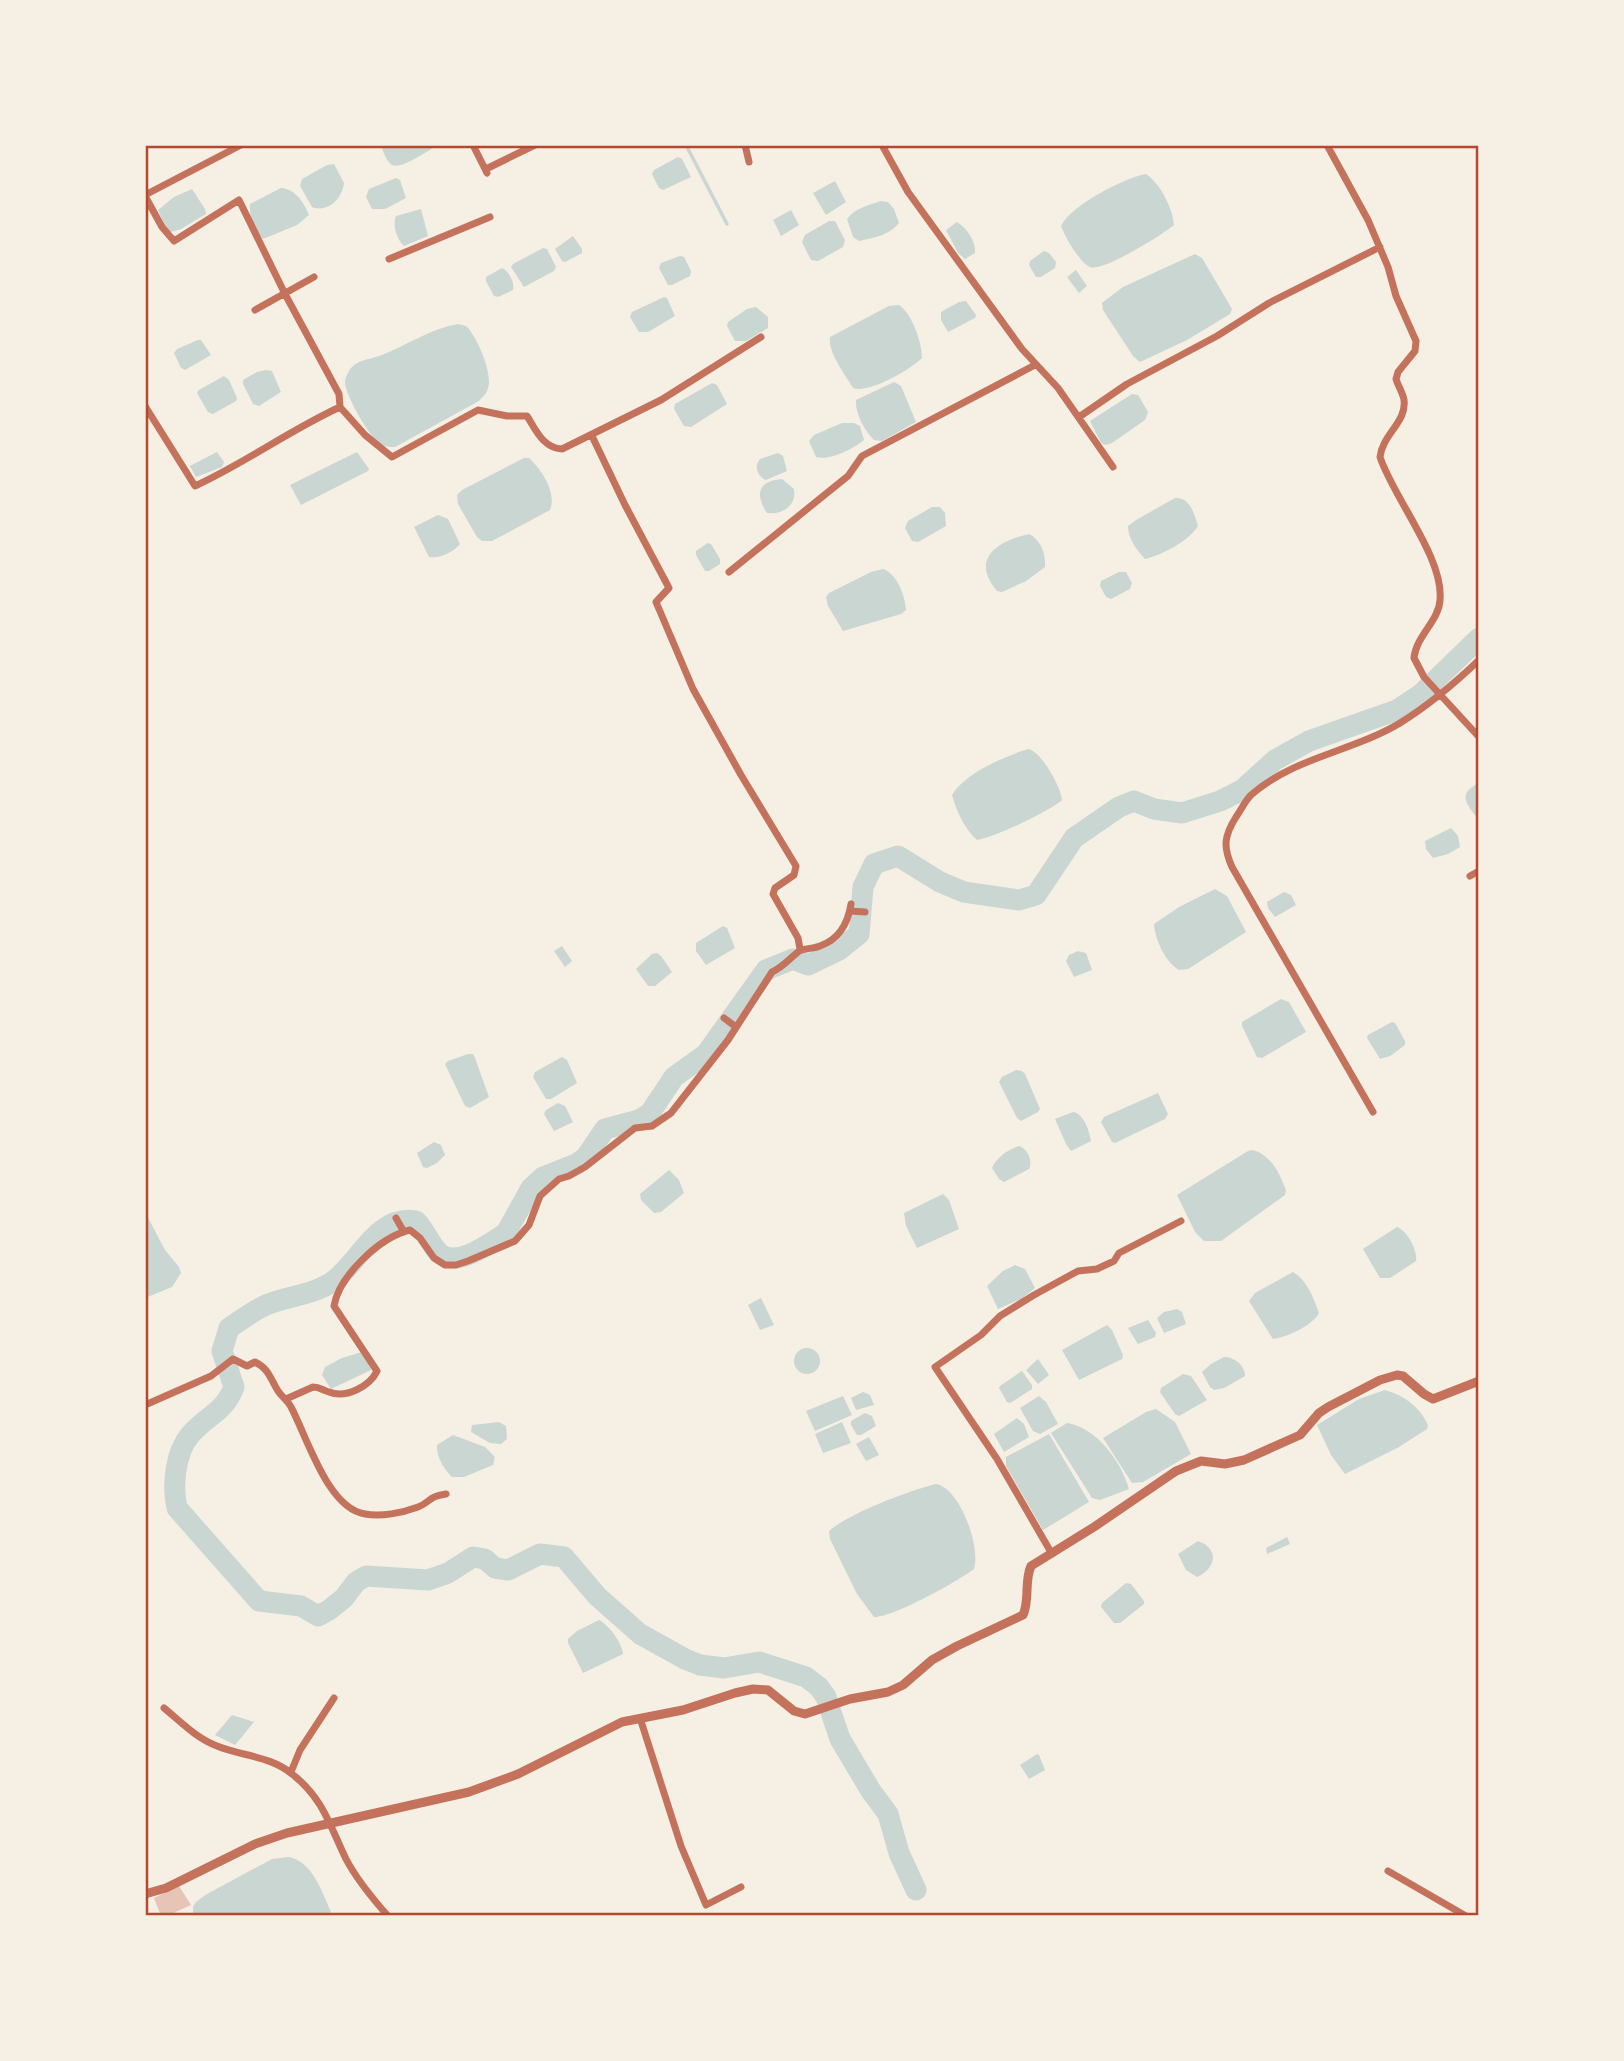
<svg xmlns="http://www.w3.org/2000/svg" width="1624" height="2061" font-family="'DM Sans',sans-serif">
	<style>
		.water { fill: #c9d6d2 }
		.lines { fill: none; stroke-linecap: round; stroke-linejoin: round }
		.stream { stroke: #c9d6d2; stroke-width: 3.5 }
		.river { stroke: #c9d6d2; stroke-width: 21 }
		.building { fill: #e6c5b7 }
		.minor { stroke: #c5725c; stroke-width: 7 }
		.tertiary { stroke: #c5725c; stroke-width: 9 }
		.neatline { fill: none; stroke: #b5482f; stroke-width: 2.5 }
	</style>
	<rect width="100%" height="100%" fill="#f6efe4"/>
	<path class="water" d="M381,145H438C429,150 401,170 392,165C386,161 383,151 381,145Z
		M678,157L682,159L691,177L663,190L659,188L652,174L654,170Z
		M334,164L344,183C342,199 328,213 312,207L300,186L302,179L327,165Z
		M1146,174C1160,183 1173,209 1174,225C1164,234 1101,273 1090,267C1080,263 1065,237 1061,226C1070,206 1124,178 1146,174Z
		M396,178L400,180L406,198L385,209H372L366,197L369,189Z
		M835,181L846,202L826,215L813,193Z
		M281,188C295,189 304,202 309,215L297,225L263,239C253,230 249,216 250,204Z
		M192,189L205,209L206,214L181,229L171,232L166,228L158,210L174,197Z
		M881,201L888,202L894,209L899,223C890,235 873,238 859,241L853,237L847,219C855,208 869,205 881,201Z
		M421,209L428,236L404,246C397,240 392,225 396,216Z
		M791,210L799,225L781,236L773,220Z
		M829,221H835L845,240L843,247L818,261L811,260L802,242L805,235Z
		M957,222C967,228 976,241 975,253L965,259L958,253L946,230Z
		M573,236L582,249V253L565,262L562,261L555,249Z
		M543,248L547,249L556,267L554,271L524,287L511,267L513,264Z
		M1044,251L1049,253L1056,262L1055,268L1041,277H1036L1029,265L1030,261Z
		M1195,254L1202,258L1232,309L1230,314L1187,340L1140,362L1133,356L1103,310L1102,303L1123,287Z
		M680,256L684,257L691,271L690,276L672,285H668L659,268L661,263Z
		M502,268C509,271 515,283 513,290L498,297L494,296L486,281V277Z
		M1076,270L1087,286L1079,293L1067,277Z
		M664,297L667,298L675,316L648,332H639L630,317L632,312Z
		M966,301L976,315L975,318L948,332L941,320V312L959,302Z
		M899,305C912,314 922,342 922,358C910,370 868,394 853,388C845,374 828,353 830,337L889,306Z
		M756,307L768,317V328L746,341H735L727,326L728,322L747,309Z
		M458,324L466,326C477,336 493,374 488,388C487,394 482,397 479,401L395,447C389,447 385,447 379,443C369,436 345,395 345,382C345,378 349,370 352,367C360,359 372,359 382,355C407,345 430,329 458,324Z
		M198,340H201L211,355L185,370L181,368L174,353L177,349Z
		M266,370L272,371L281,392L259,406L253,404L243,384V380L257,372Z
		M224,376L229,380L237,398L236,401L213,414L208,412L197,393L199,390Z
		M894,382L901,386L916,422L882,441L874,440C864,430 855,413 856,400Z
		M712,383L717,385L727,404L691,427L684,426L674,409L675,404Z
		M1132,394L1138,395L1148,412L1145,420L1112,443L1106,445L1101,443L1090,421Z
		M842,423H854L860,426L864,440C853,449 830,461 816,457L809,441L814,435Z
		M217,452L224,462L222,467L196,477L190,466Z
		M357,452L369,469L368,471L301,505L290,485Z
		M778,453L783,456L787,471L766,480C759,477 756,471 757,464L760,459Z
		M524,458H529C542,470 557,493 550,510L492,541H482L477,537L458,504L457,495L462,490Z
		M782,479L794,489C797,505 783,515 767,513C754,493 759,481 782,479Z
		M1175,498C1190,497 1194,513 1198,526C1189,541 1162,555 1145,559C1137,550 1128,539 1128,526L1136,520Z
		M932,507H940L945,513L946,526L918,542L912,541L905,528L908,521Z
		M438,515L448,519L460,544C454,552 439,559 429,557L414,527Z
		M1029,534C1041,540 1046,554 1045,567L1026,581L1002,592L997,591C970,559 997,541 1029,534Z
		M708,543L711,544L720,559V564L709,571H705L696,555V551Z
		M883,569C897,574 905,595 906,610L901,614L843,631L828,606L826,597L829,593L871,572Z
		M1119,572H1126L1132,583L1130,589L1111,599L1106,597L1100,586L1101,581Z
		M1029,749C1042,753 1061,787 1062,800C1050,811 993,838 977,840C965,830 956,810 952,795C964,774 1006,755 1029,749Z
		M1479,783V821C1468,804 1455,795 1479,783Z
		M1451,828L1458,836L1460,847L1448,854L1433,858L1426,849L1425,841Z
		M1215,889L1227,896L1246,932L1188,969L1179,970C1165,962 1155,939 1154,924L1179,907Z
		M1284,892L1291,895L1296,905L1275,917L1268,908L1267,902Z
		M723,926L727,928L735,948L706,965L696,951V943Z
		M562,946L572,961L565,967L554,951Z
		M1078,951L1086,953L1092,970L1074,977L1066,961L1069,955Z
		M657,953L661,956L672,972L655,986H648L636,969L652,954Z
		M1281,999L1289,1002L1306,1032L1262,1058L1257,1057L1242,1026V1022Z
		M1392,1022L1395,1023L1405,1041V1045L1390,1056L1380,1059L1367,1038L1368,1035Z
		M468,1054H473L475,1058L489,1097L470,1108L465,1106L445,1064L448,1061Z
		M562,1057L567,1060L577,1083L551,1099H546L533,1077L535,1072Z
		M1016,1070L1022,1071L1025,1074L1040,1109L1038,1112L1021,1121L1017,1118L999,1082L1002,1077Z
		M1158,1093L1168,1114L1165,1119L1115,1143L1112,1142L1101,1122L1104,1117Z
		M558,1103L565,1106L573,1122L554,1131L544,1114L546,1110Z
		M1073,1112C1084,1114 1089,1130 1091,1141L1071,1151L1066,1144L1055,1119Z
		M434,1142L441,1145L445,1155L437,1163L427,1168L423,1167L417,1153Z
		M1019,1146C1028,1149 1033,1161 1029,1169L1004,1182L999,1179L992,1168C997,1157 1008,1150 1019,1146Z
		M1253,1150C1272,1156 1279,1173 1286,1190L1285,1195L1221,1241H1204L1195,1232L1177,1195L1248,1151Z
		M669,1170L679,1180L684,1193L661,1212L654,1213L641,1200L640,1194Z
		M943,1194L949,1200L959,1229L917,1248L906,1226L904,1213Z
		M145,1212L165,1250L179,1267L181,1273L172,1287L145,1298Z
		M1397,1227C1407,1231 1418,1250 1416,1261L1390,1278H1380L1363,1249Z
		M1015,1265L1025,1269L1035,1288L1021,1299L998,1309L987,1286L1003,1271Z
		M1293,1272C1307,1280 1314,1299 1319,1313C1312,1326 1287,1337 1273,1339L1249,1301L1255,1293Z
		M761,1298L774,1325L760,1330L748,1305Z
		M1177,1309L1182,1312L1186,1324L1164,1333L1157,1318L1164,1312Z
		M1148,1320L1156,1333L1155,1337L1138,1344L1128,1328Z
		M1107,1325L1112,1330L1123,1355L1122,1359L1079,1380L1062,1350Z
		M794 1361a13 13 0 1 1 26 0a13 13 0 1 1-26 0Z
		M362,1352L372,1367L371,1370L331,1389L322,1375L325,1367L342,1358Z
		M1224,1357C1234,1357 1245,1365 1245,1376L1224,1388L1214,1390L1210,1387L1202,1372L1211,1364Z
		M1038,1359L1049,1375L1038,1384L1026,1370Z
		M1022,1371L1032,1385V1389L1010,1403L1007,1402L999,1388L1000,1386Z
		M1183,1374L1191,1376L1207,1400L1179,1416L1175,1414L1160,1392L1161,1388Z
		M1385,1390C1405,1396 1419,1406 1428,1425L1427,1429L1399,1447L1345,1474L1331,1455L1317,1425L1359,1399Z
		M863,1392L870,1395L874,1405L856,1410L851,1398Z
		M843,1396L852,1415L815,1431L806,1411Z
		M1039,1396L1046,1402L1058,1424L1040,1434L1033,1431L1020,1408Z
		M1156,1409L1175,1422L1191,1454L1143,1482L1132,1483L1103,1438L1146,1412Z
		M865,1413L872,1416L876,1426L861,1435H857L851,1425V1421Z
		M1017,1418L1024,1424L1029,1437L1004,1452L994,1434Z
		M499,1422L506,1426L507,1439L501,1444L490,1443L471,1432L472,1425Z
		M842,1422L851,1443L823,1453L815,1434Z
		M1067,1423C1097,1428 1121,1461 1129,1489L1100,1500L1092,1498L1051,1433Z
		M1049,1434L1089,1502L1043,1530L1006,1466V1457Z
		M453,1435L485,1447L495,1457L493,1465L464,1477H452C444,1469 436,1456 437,1445Z
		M869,1437L879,1455L866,1461L856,1444Z
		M936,1484C960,1488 981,1547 974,1569C958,1581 892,1618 874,1617L857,1594L830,1539L829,1531C850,1513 908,1491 936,1484Z
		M1287,1537L1290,1544L1267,1554L1266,1548Z
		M1198,1541C1219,1548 1217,1568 1197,1577L1186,1570L1178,1554Z
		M1126,1583L1131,1584L1144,1601V1604L1120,1623H1114L1101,1607L1102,1603Z
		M599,1620C609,1625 622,1643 623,1654L583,1673L568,1643V1639L577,1631Z
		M232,1715L254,1722L235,1745L215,1735Z
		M1037,1754L1039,1755L1045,1770L1029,1779L1020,1765Z
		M289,1857C313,1862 322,1892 331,1912L329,1916H193V1907L196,1902L207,1894L272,1859Z"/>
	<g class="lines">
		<path class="stream" d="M686,145L727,224"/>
		<path class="river" d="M916,1890L899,1853L888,1814L871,1791L840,1739L826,1697L819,1687L806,1677L759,1662L724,1668L700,1665L685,1659L640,1634L597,1596L564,1557L540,1554L508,1570L495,1568L485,1559L473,1557L448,1573L428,1580L366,1576L356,1582L344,1598L329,1610L318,1616L301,1606L259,1601L177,1508C172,1486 175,1453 190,1435C207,1415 224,1413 234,1387L222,1351L229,1328C241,1320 253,1311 266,1305C287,1296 313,1295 332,1282C359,1264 376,1214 416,1221C425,1230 430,1244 439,1253C457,1269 490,1243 506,1233L531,1188L543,1177L576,1164L586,1157L605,1129L639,1120L650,1113L674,1077L706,1054L766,970L793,959L808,965L839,950L859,934L863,887L874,864L898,856L940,882L964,892L1019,900L1036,895L1074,838L1119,807L1134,801L1154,809L1182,813L1220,801L1242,790L1275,760L1309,741L1397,710L1421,694L1479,638"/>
	</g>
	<path class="building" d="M179,1886L191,1905L167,1916H161L154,1898Z"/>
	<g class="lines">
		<path class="minor" d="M473,145L487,173
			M745,145L749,162
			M882,145L908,192L1022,349L1058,388L1113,467
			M1327,145L1368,220L1388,267L1396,296L1416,341L1415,351L1398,372L1396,379C1398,386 1403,393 1404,400C1407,422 1382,435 1380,457C1393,497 1444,558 1440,600C1439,621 1416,636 1414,658L1424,677L1479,737
			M486,169L535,145
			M145,195L241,145
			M145,196L162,227L174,241L239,200L285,294L339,394L340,407
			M389,259L490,217
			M255,310L314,277
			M145,406L195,486C245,463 290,430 340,407L365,435L392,457L478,410L507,416H527C536,430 543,448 562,449L661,400L761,337
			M1079,417L1127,384L1217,336L1269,303L1380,247
			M592,436L625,505L669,588L656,602L693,689L741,775L796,866L794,875L775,888L773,894L798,938L800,949
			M729,572L848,476L862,456L1035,365
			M1470,876L1479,871
			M850,911L865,912
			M724,1018L736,1027
			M1373,1112L1232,867C1223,847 1224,836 1236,817C1241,810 1245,801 1251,795C1294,757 1352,752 1400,723C1429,705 1454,684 1479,660
			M396,1218L404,1232
			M286,1399L313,1387C320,1387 322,1390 329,1392C346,1399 370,1386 377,1371L334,1306C339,1276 380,1237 410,1230L420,1238L434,1258L445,1265H456L468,1261L515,1241L529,1225L540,1196L559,1179L569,1176L585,1167L635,1128L652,1126L671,1113L728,1040L772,972C783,967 789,959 798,952C803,948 813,949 820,946C840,939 848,923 851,904
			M145,1405L211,1376L233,1359L247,1366L255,1362C269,1369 270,1378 278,1391C282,1397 288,1401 291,1407C307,1437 328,1509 365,1514C381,1517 402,1513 418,1507C431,1502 427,1497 446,1494
			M1052,1554L997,1459L935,1367L981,1335L1000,1316L1034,1295L1078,1271L1097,1269L1114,1261L1119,1253L1181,1221
			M164,1708C181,1722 196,1738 217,1746C241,1756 271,1756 292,1774C323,1798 330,1826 346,1859C357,1880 372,1898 388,1916
			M640,1718L681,1846L706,1905L741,1887
			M291,1772L300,1750L334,1698
			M1388,1871L1466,1916"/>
		<path class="tertiary" d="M145,1894L166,1888L255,1844L287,1833L469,1792L518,1774L622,1722L683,1710L735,1693L753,1689L768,1690L794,1711L805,1714L850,1699L888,1692L903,1685L932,1660L957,1646L1023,1615C1030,1600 1024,1581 1031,1566L1094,1527L1176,1471L1201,1461L1225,1464L1244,1460L1300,1435L1319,1413L1328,1407L1380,1380L1397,1375L1403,1376L1424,1394L1433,1399L1479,1381"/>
	</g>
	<rect width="1624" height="2061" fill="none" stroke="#f6efe4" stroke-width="294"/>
	<rect x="147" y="147" width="1330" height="1767" class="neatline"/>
</svg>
